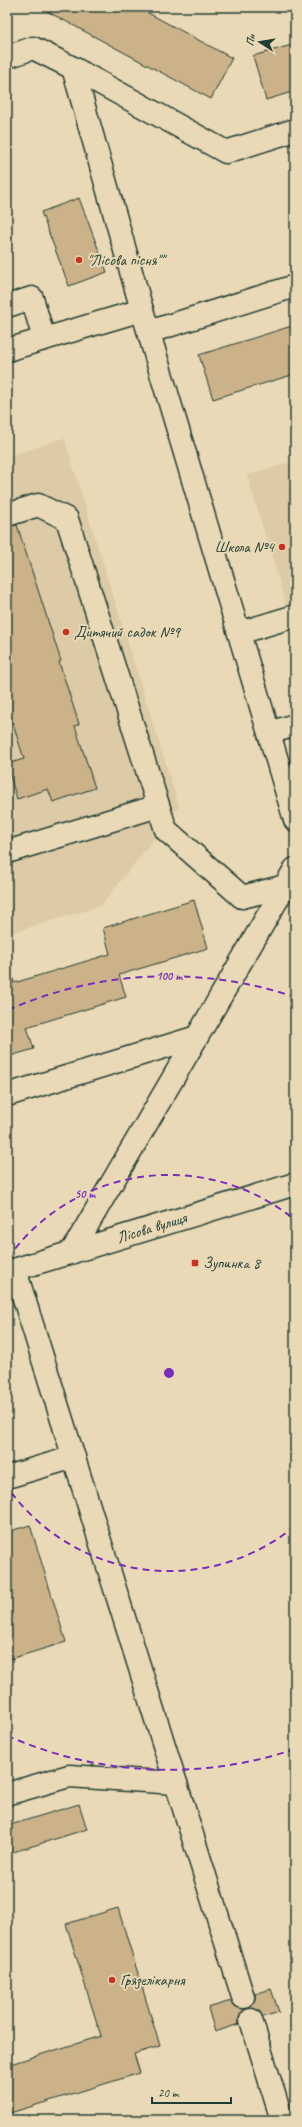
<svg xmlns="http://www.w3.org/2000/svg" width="302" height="2127" font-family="Caveat,sans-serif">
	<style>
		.built { fill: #ddcaa6 }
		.building { fill: #cbb289; stroke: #1f3d34 }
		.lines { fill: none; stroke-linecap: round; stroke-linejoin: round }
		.minor-casing { stroke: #1f3d34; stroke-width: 25 }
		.minor { stroke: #ead9b6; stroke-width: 22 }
		.ring { fill: none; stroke: #7b2cbf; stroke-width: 2; stroke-dasharray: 7 5 }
		.poi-dot { fill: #c8321e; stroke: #ead9b6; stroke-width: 1.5 }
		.labels { text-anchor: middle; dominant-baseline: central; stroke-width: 4; stroke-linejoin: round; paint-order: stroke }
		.poi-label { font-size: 16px; fill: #1f3d34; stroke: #ead9b6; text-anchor: start }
		.street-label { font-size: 16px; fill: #1f3d34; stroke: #ead9b6 }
		.centre { fill: #7b2cbf; stroke: #ead9b6; stroke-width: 2 }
		.ring-label { font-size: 12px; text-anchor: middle; font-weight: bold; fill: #7b2cbf; stroke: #ead9b6; stroke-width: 4; stroke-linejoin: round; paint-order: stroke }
	</style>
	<rect width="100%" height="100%" fill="#ead9b6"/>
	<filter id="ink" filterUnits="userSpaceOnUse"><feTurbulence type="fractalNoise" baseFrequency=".025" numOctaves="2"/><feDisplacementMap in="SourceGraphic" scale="8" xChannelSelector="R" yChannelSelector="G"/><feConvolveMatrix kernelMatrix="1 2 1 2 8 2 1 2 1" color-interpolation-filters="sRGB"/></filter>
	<g filter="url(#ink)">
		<path class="built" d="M64,438L179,807L101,906L7,934V457Z
			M295,461V634L247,475Z"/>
		<path class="building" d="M39,7H137L232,58L211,99Z
			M295,44V91L266,100L253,56Z
			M79,198L107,272L69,286L41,212Z
			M295,325V374L213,399L199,355Z
			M17,525L61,661L59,662L79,724L75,726L95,788L53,802L48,789L17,799L7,766V764L24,759L7,705V527Z
			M194,900L208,948L119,975L126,997L27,1027L34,1049L7,1057V978L13,977L14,983L110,954L103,928Z
			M30,1525L66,1642L7,1660V1532Z
			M79,1804L87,1829L7,1854V1826Z
			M118,1908L160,2046L134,2054L140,2073L7,2114V2065L101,2036L66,1924Z
			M271,1989L279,2012L263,2017L259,2011L248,2008L255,2000V1994Z
			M231,2001L235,2006L246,2009L239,2017V2024L215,2032L208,2008Z"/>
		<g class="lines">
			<g class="minor-casing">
				<g id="minor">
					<path d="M7,57L33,48L73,68L226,152L295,130"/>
					<path d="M73,68L142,310L295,820"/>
					<path d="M7,306L32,298L44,339"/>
					<path d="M149,332L295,286"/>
					<path d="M7,350L142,310"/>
					<path d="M7,515L38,505L67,519L166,830L242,897L286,886"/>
					<path d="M239,633L295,616"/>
					<path d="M269,733L295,725"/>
					<path d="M7,852L158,806"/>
					<path d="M7,1095L197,1037"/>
					<path d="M71,1253L295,869"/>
					<path d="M15,1270L243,1997"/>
					<path id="s1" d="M7,1272L295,1184"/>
					<path d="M7,1477L74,1457"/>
					<path d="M7,1794L69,1776L176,1783"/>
					<path d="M251,2020L282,2120"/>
				</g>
			</g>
			<use href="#minor" class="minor"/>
		</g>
	</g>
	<g class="ring">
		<path d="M295 1526A198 198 0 0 1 8 1488M8 1258A198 198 0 0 1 295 1220"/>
		<path d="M295 1749A397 397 0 0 1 8 1736M8 1010A397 397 0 0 1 295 997"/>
	</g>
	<g class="poi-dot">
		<circle cx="79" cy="260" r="4"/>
		<circle cx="282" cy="547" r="4"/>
		<circle cx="66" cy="632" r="4"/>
		<rect x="191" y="1259" width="8" height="8" rx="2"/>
		<circle cx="112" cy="1980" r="4"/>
	</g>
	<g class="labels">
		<g class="poi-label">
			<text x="87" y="260">"Лісова пісня""</text>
			<text x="274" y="547" text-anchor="end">Школа №4</text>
			<text x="74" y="632">Дитячий садок №9</text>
			<text x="203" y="1263">Зупинка 8</text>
			<text x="120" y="1980">Грязелікарня</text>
		</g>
		<g class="street-label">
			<text stroke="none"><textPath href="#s1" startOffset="151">Лісова вулиця</textPath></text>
		</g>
	</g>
	<circle cx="169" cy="1373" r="6" class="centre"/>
	<g class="ring-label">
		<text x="169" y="980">100 m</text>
		<text x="85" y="1198">50 m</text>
	</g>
	<rect width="302" height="2127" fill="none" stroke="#ead9b6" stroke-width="24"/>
	<rect x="12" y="12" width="278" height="2103" fill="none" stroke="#1f3d34" stroke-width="1.5" filter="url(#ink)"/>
	<g transform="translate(260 42) rotate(282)" stroke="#ead9b6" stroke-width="3" paint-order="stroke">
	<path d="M0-3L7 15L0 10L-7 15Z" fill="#1f3d34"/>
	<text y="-6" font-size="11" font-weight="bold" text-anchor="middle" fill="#1f3d34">Пн</text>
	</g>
	<path d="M152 2097v6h79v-6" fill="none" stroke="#1f3d34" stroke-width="2"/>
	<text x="158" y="2097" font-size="12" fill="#1f3d34" stroke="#ead9b6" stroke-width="3" paint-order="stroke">20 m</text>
</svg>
